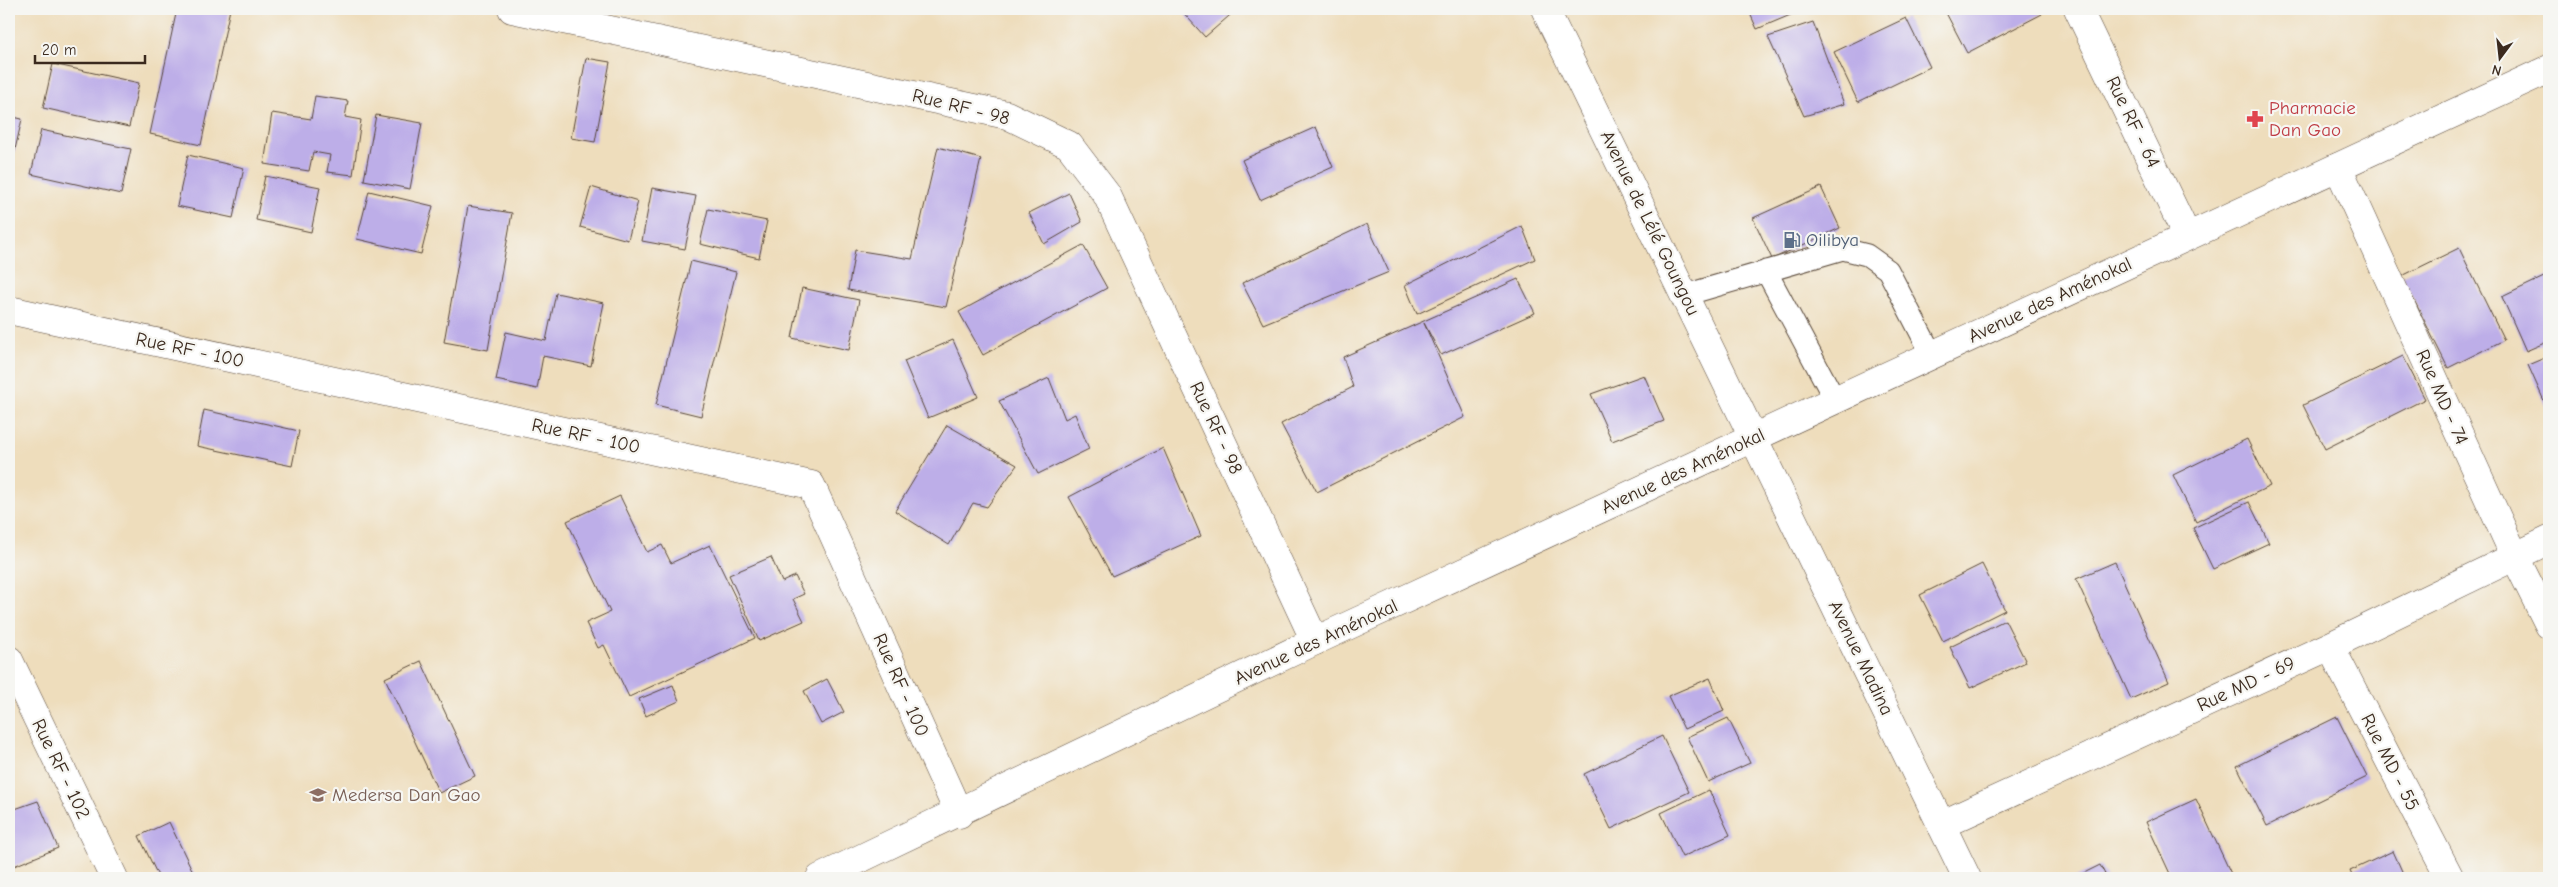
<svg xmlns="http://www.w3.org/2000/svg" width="2558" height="887" font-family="'Comic Neue',sans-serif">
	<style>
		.building { fill: #bdaee8 }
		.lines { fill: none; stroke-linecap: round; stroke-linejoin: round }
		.service-casing { stroke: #564536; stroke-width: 23 }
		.minor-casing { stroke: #564536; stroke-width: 29 }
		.tertiary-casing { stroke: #564536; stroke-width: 29 }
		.secondary-casing { stroke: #564536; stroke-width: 29 }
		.service { stroke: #fff; stroke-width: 21 }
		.minor { stroke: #fff; stroke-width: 28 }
		.tertiary { stroke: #fff; stroke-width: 28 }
		.secondary { stroke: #fff; stroke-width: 28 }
		.labels { text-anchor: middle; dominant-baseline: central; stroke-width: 4.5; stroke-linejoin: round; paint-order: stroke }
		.street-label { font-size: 19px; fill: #3b2a1e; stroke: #f6f6f2 }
		.health-label { font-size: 19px; fill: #be3a42; stroke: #f6f6f2; text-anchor: start }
		.service-label { font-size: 19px; fill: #4e5e75; stroke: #f6f6f2; text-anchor: start }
		.education-label { font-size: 19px; fill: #785e54; stroke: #f6f6f2; text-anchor: start }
	</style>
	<rect width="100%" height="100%" fill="#f6f6f2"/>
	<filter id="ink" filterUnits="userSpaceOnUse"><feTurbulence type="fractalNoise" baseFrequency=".02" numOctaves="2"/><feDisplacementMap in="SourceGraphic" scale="10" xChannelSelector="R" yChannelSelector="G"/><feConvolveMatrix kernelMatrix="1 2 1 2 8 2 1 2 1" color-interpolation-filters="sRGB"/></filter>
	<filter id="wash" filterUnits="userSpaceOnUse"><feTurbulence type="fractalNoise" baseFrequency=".0096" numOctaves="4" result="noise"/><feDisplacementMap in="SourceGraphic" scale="20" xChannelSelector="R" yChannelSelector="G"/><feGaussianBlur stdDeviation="1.12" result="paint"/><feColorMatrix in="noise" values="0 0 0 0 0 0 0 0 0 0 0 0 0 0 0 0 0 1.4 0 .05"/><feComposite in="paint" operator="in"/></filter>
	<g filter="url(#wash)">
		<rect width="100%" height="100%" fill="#eeddbc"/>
		<g id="blocks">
			<path class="building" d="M177,9H230L201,145L150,134Z
				M1180,9H1237L1205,37Z
				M1748,9H1799L1800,11L1757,29Z
				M1944,9H2040L2042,14L1967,53Z
				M1906,18L1930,67L1858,102L1834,52Z
				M1813,22L1844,104L1804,116L1768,37Z
				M586,58L610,62L595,142L571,138Z
				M53,64L139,83L129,127L43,108Z
				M315,96L348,101L345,117L361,120L353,175L327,172L330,155L313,152L309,171L264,164L272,113L311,119Z
				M376,115L422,123L410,189L364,180Z
				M9,116L22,119L11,167L9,166Z
				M1316,127L1333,167L1260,200L1242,160Z
				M41,130L131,149L121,194L31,174Z
				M938,147L981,159L946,307L848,290L855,250L912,259Z
				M188,155L244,168L233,218L177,206Z
				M265,176L320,187L311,232L256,220Z
				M591,187L638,201L628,240L580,227Z
				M1821,187L1840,228L1772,259L1753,218Z
				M652,188L696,196L685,249L642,241Z
				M369,191L433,206L421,254L357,239Z
				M1069,193L1082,222L1044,244L1029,213Z
				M468,206L512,213L488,350L444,342Z
				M708,209L767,221L759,258L700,244Z
				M1367,224L1389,272L1263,324L1242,283Z
				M1522,226L1535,259L1417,314L1405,285Z
				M1083,245L1107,288L983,355L959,312Z
				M2459,248L2504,340L2448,368L2402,276Z
				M691,261L736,272L701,416L656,405Z
				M2548,275L2549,341L2526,351L2502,297Z
				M1518,279L1535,313L1441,355L1424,323L1465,417L1317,492L1281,424L1353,387L1343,357Z
				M802,288L859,300L849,350L792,338Z
				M556,293L604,303L591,366L543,356L537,389L496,380L506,332L546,341Z
				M953,340L978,397L928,418L904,361Z
				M2403,356L2425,399L2325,449L2303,405Z
				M2549,356V412L2528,365Z
				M1644,375L1664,421L1612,441L1591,394Z
				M1049,378L1065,419L1075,414L1089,449L1038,474L999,401Z
				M204,410L299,431L292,466L197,446Z
				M947,425L1017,465L987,507L973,503L949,545L895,511Z
				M2247,439L2270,486L2196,522L2173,475Z
				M1163,448L1201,536L1112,576L1069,497Z
				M620,496L647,552L662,545L671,563L710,545L755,638L629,697L604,645L598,648L586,623L610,612L567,521Z
				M2249,502L2269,543L2213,569L2193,528Z
				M771,557L782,582L795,576L804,594L793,599L804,621L759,641L729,575Z
				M2115,562L2169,682L2131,699L2076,579Z
				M1982,564L2005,610L1943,641L1920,595Z
				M2005,620L2026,662L1970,688L1950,647Z
				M421,661L475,776L439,793L385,678Z
				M1710,678L1724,711L1684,729L1668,696Z
				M827,679L844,712L821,724L804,691Z
				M673,685L679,701L646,716L639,699Z
				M2337,717L2367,777L2267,826L2237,766Z
				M1728,718L1750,763L1708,782L1687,737Z
				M1662,736L1689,792L1611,829L1584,774Z
				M1709,790L1730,835L1682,857L1661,813Z
				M2196,799L2233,878H2172L2146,822Z
				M38,801L58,848L9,868V811Z
				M169,822L196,878H159L139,836Z
				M2393,851L2405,878H2353L2350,871Z
				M2100,865L2107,878H2074Z"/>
		</g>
	</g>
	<g filter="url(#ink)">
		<use href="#blocks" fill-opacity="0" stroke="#564536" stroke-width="1"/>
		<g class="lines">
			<g class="service-casing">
				<path id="service" d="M1766,271L1835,400
					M1685,295L1843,249L1867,255L1888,270L1932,355"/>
			</g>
			<g class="minor-casing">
				<path id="minor" d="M512,9L1007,115L1069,145L1107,195L1315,641
					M2078,9L2187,236
					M2338,167L2515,557L2549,625
					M9,310L811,485L959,814
					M2330,646L2450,878
					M9,660L114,878
					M1941,825L2330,646L2549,540"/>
			</g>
			<g class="tertiary-casing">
				<path id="tertiary" d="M1545,9L1967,878"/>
			</g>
			<g class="secondary-casing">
				<path id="secondary" d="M820,878L1315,641L2549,69"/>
			</g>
			<use href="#service" class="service"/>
			<use href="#minor" class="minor"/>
			<use href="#tertiary" class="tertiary"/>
			<use href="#secondary" class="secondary"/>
		</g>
	</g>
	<defs>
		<g id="pharmacy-bare" transform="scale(1.35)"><path d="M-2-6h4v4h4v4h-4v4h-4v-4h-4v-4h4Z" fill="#e0444e" stroke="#f6f6f2" stroke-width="2.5" paint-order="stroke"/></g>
		<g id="fuel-bare" transform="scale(1.35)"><path d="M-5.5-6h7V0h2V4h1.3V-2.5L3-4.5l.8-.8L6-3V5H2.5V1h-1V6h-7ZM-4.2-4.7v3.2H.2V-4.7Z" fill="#5c6f8a" stroke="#f6f6f2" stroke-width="2.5" paint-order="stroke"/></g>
		<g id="school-bare" transform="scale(1.35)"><path d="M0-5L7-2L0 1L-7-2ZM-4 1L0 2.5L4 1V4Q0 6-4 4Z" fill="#8d6e63" stroke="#f6f6f2" stroke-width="2.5" paint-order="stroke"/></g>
	</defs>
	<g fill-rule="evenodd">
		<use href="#pharmacy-bare" x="2255" y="119"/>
		<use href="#fuel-bare" x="1792" y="240"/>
		<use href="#school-bare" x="318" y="795"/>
	</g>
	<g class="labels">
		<g class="street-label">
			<text transform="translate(961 107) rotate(14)">Rue RF - 98</text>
			<text transform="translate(2133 122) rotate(64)">Rue RF - 64</text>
			<text transform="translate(1650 223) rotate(64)">Avenue de Lélé Goungou</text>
			<text transform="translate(2050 300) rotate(-25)">Avenue des Aménokal</text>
			<text transform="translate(190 350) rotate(12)">Rue RF - 100</text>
			<text transform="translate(2442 397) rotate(66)">Rue MD - 74</text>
			<text transform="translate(1216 428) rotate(65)">Rue RF - 98</text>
			<text transform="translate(586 436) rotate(12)">Rue RF - 100</text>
			<text transform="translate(1683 471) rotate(-25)">Avenue des Aménokal</text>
			<text transform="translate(1316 642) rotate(-25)">Avenue des Aménokal</text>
			<text transform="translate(1861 658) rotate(64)">Avenue Madina</text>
			<text transform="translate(2246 684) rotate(-25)">Rue MD - 69</text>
			<text transform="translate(901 685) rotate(66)">Rue RF - 100</text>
			<text transform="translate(2390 762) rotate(63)">Rue MD - 55</text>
			<text transform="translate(61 769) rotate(64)">Rue RF - 102</text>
		</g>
		<g class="health-label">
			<text x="2269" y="108">Pharmacie<tspan x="2269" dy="22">Dan Gao</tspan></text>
		</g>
		<g class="service-label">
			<text x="1806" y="240">Oilibya</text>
		</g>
		<g class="education-label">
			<text x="332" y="795">Medersa Dan Gao</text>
		</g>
	</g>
	<rect width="2558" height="887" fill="none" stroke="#f6f6f2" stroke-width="30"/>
	<g transform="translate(2500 58) rotate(195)" stroke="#f6f6f2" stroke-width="4" paint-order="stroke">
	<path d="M0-4L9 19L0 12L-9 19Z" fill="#3b2a1e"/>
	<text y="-8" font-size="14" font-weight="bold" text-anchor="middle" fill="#3b2a1e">N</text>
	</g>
	<path d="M35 55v8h110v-8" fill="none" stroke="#3b2a1e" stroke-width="2.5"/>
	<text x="42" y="55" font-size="15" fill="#3b2a1e" stroke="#f6f6f2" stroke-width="4" paint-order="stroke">20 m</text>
</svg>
